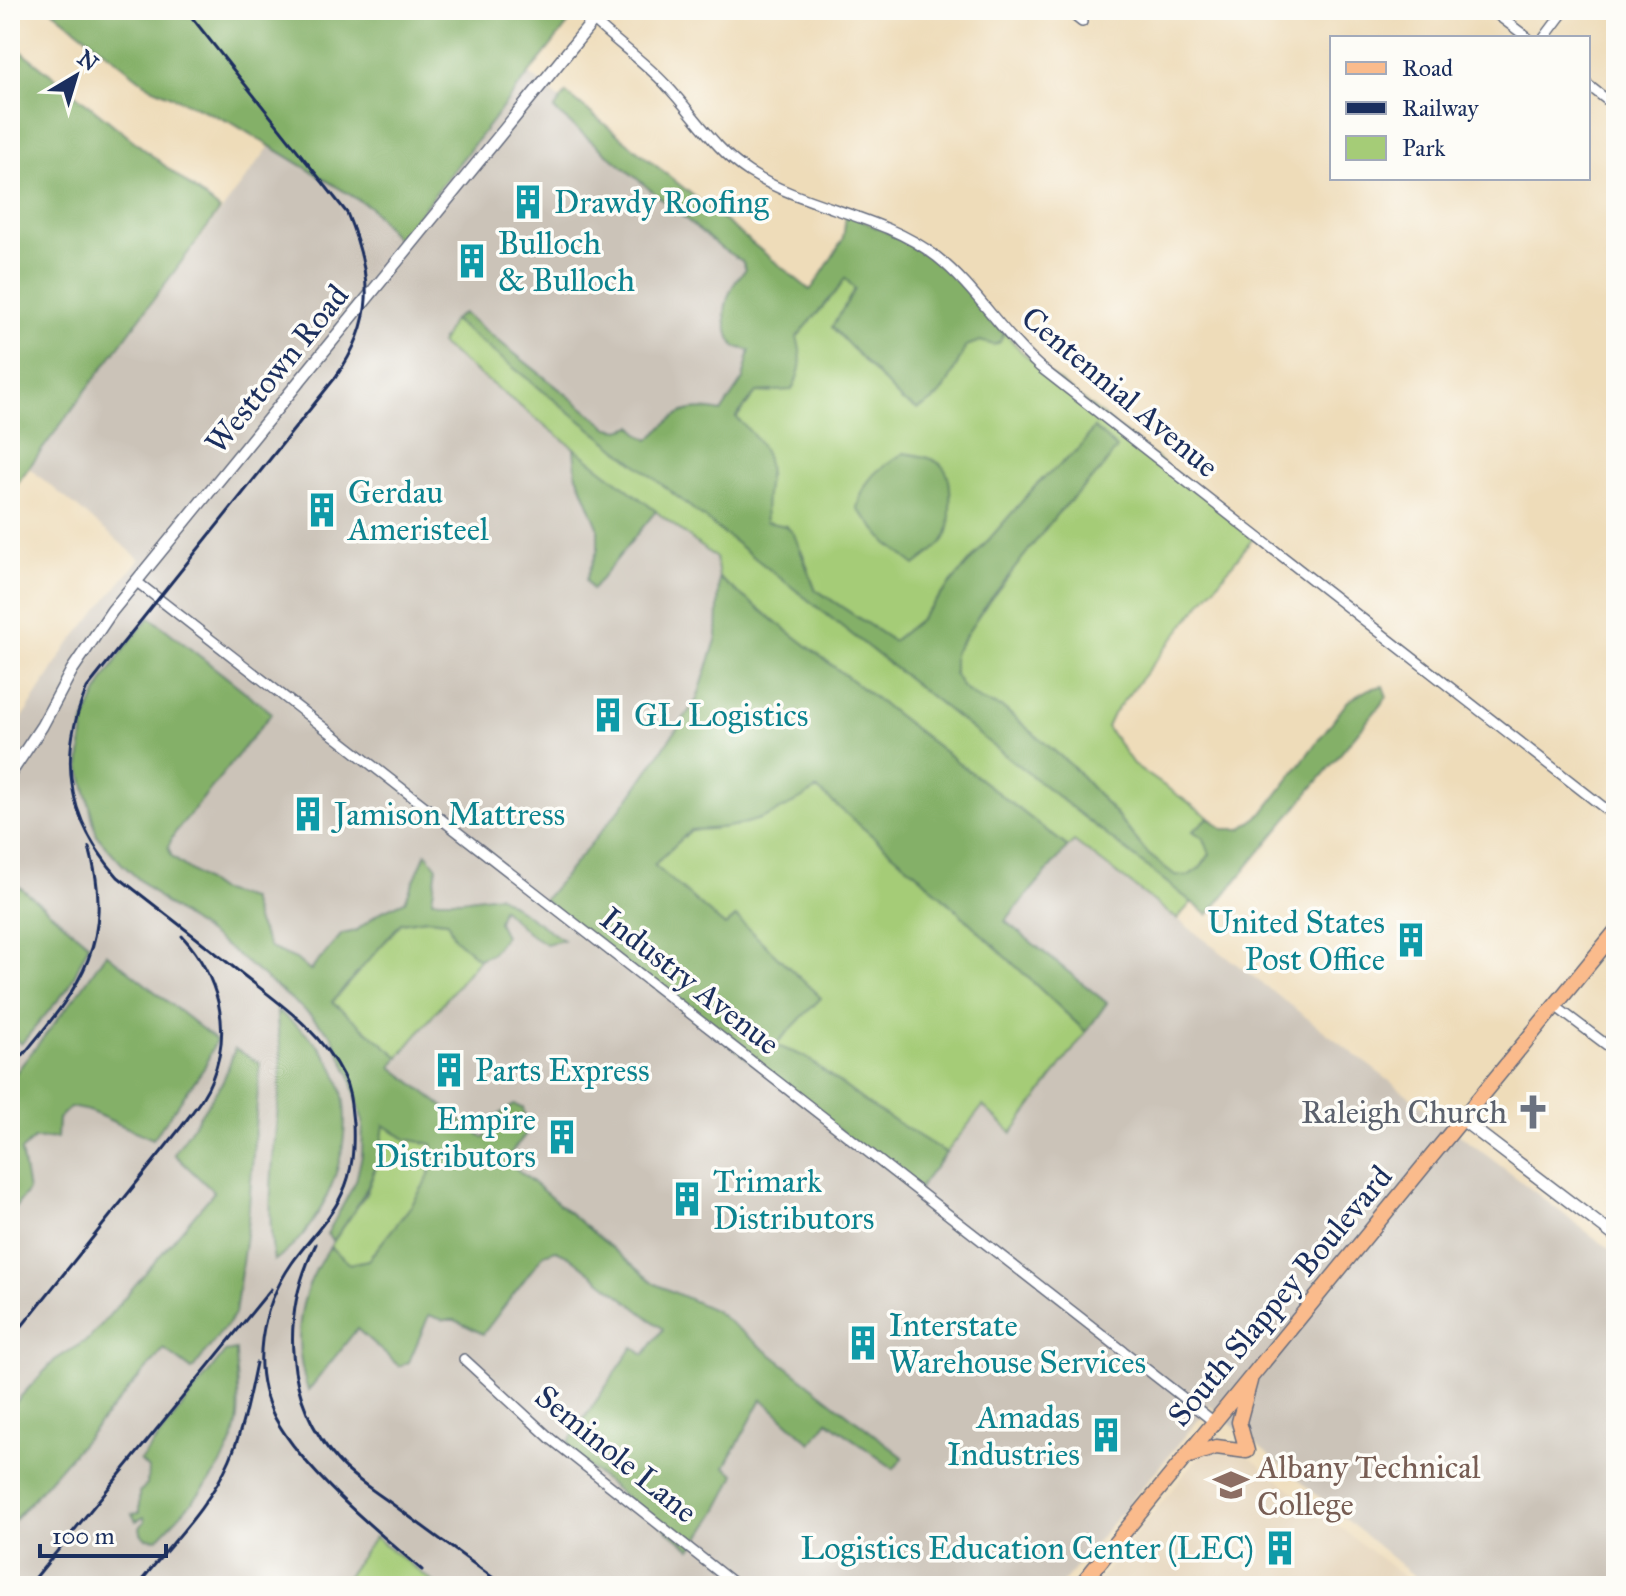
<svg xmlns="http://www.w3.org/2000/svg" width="1626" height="1596" font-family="'IM FELL Great Primer',serif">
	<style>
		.built { fill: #e3d1b6 }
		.industrial { fill: #cbc3b8 }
		.green { fill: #a5cc77; stroke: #607e6a; stroke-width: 2 }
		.forest { fill: #84b068; stroke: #507063; stroke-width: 2 }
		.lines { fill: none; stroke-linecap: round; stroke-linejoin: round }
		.minor-casing { stroke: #656c7e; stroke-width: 12 }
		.tertiary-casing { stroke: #656c7e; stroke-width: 14 }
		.primary-casing { stroke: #656c7e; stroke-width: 17 }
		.minor { stroke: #fff; stroke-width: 9 }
		.tertiary { stroke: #fff; stroke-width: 11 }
		.primary { stroke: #fabb8c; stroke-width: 14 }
		.rail { stroke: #1b2f5e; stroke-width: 3 }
		.labels { text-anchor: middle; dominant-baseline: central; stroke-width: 7; stroke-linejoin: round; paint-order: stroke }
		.culture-label { font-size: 32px; fill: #0d838f; stroke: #fdfcf7; text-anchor: start }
		.street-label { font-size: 32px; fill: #1b2f5e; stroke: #fdfcf7 }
		.worship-label { font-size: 32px; fill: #5b616d; stroke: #fdfcf7; text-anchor: end }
		.education-label { font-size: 32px; fill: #785e54; stroke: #fdfcf7; text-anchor: start }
	</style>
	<rect width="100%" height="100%" fill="#fdfcf7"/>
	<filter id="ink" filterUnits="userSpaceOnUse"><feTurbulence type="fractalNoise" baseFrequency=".0125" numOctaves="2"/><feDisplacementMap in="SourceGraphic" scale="16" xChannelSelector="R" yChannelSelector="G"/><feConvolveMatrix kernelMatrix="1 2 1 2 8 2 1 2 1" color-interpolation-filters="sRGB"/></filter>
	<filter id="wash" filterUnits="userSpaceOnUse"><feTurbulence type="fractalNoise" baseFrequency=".006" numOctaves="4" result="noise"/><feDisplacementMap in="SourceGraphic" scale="32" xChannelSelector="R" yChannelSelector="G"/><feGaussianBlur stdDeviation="1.8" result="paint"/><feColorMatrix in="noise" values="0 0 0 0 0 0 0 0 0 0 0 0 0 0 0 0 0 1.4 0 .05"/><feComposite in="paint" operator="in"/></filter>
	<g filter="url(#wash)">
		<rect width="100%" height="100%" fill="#eedcb9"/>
		<path class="built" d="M1218,1433L1416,1586H1094Z"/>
		<path class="industrial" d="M529,73L561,100L554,110L722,249L742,261L746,269L739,277L735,347L750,350L743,379L721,412L704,408L664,426L650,440L639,434L609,428L463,313L441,344L574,448L576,473L598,527V549L586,580L592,589L656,511L716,558L719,572L717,637L697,699L630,797L544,899L917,1191L983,1105L1012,1132L1107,1003L1005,921L1074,840L1616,1254V1586H1426L1210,1406L1060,1586H10V738L66,648L140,559L29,468L270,146L370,207L398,240Z"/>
		<path class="green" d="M845,277L855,288L833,327L902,401L944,390L966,346L1004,332L1022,352L1255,536L1113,714L1107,727L1133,764L1209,817L1193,831L1204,839L1210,854L1201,867L1188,876H1175L1148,854L1112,810L1072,766L1003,708L982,701L963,688L954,673V653L986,605L1057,514L1101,470L1094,428L1079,449L1038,483L919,620L893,641L815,589L803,554L786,526L766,523L763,502L769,474L736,418L757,392L771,393L797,337L839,288Z
			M453,320L1192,902L1177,919L1074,841L1068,847L719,578L716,558L440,344Z
			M817,788L922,878L1086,1032L1012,1133L983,1106L946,1153L869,1105L805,1057L774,1045L820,997L735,917L725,926L653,866L691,830C744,829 774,817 817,788Z
			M427,919L447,921L455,939L479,959L399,1057L331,1002L401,923Z
			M383,1124L406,1139L432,1144L435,1157L427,1180L411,1206L368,1260L350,1264L330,1247L366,1194L379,1160Z
			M375,1537L438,1586H347L343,1582Z"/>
		<path class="forest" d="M52,10H579L398,241L370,207L232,123L149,86Z
			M10,42L220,210L10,493Z
			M566,93L810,290C814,287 840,245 842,240C845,232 845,221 846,213L935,255L1004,332L1000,342L994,345L980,341L966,346C954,370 945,400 917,409L902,401L832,327L855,289L845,278L839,288L797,337C803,358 802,370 792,390L757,392L736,417C753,434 772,452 768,477C766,494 764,505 766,522L786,526L794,534L815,589L893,641L919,620L1038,483L1079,449L1094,428L1117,448L1101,470L1057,514L986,605L954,653V673L963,688L982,701L1003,708L1072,766L1112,810L1148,854L1175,875L1188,876L1201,867L1210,854L1204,839L1193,831L1209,817L1223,829H1241L1263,813L1348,701L1369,689L1383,686L1387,697L1208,915L453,320L463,313L609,428L621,430L633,426L639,434L649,440C675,415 684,403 721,412L743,379L750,350L735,347C718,320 724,291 746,269L742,261L722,249L554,110Z
			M574,448L656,511L592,590L586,580L598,549V527L576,473Z
			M904,453C947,459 952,468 950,510C950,521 950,531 944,540C937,550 924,557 915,565L887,543L857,508C865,477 877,469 904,453Z
			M719,578L1068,847L1005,921L1107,1003L1086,1032L922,878L817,789C774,817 744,829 691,830L654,865L725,926L736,917L821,998L775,1045L805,1057L869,1105L946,1153L917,1191L544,900L630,797L697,699L717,637Z
			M150,617L272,713L174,834L168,847L172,857L218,890L250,899L257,923L270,948L296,959L310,971L342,934L356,931L380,912L405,901L426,853L437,867L432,900H460L498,895L563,940L546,944L528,933L502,908L498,922L505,936L491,954L479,959L455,939L447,921L427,919L401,923L332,1002L399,1057L392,1067L484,1138L494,1118L514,1105L523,1107L526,1134L506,1159L512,1165L655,1284L714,1310L903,1457L894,1469L828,1421L811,1443L762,1399L725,1467L735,1474C724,1502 709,1526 691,1549L564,1448L633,1347L644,1355L663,1329L569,1256L556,1250L544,1254L483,1334L455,1320H443L429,1315L409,1362L399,1366L357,1329L308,1391C291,1339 298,1291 330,1247L350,1264L368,1260L411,1206L427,1180L435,1157L432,1144L406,1139L384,1125C379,1174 361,1203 333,1241L327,1234L356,1181L362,1155L363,1122L350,1075L332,1036L308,1013L231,950L165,903L122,864L97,836L80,767L84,723L103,681L128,643Z
			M10,879L89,944L69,987L21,1044L10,1034Z
			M106,953L216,1040L204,1068L153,1139L89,1111L70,1107L58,1119L57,1138L34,1139L21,1151L28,1191L10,1214V1080L82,988Z
			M277,1010C296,1025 317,1040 330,1062C367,1120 330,1226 274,1261C264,1197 278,1130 281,1066C282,1047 276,1029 277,1010Z
			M235,1049L260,1063L248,1220L235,1314L192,1370L164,1349L10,1525V1408L55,1360L90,1338L214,1192L174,1154L223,1081Z
			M236,1350C236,1372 240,1396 238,1418C232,1467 189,1505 157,1539L145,1538L141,1533L140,1527L145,1521L144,1517L136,1521L132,1514L139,1513V1492L147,1485L148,1469L140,1461L225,1352Z"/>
	</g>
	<g filter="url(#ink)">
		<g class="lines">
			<g class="minor-casing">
				<path id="minor" d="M1067,10L1082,22
					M1491,10L1528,38
					M594,21C617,43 644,61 666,85C694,114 715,150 749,172C807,209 882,214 937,257C976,288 1002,334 1040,367L1616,817
					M1544,38L1565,10
					M1588,85L1616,107
					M137,582L1213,1421
					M1555,1006L1616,1052
					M464,1359L551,1439L737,1586"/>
			</g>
			<g class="tertiary-casing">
				<path id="tertiary" d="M10,774L42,726L72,670L112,611L602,10
					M1461,1119L1616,1237"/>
			</g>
			<g class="primary-casing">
				<path id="primary" d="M1186,1457L1216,1447L1247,1451L1239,1422L1250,1381
					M1080,1586L1616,931"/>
			</g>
			<use href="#minor" class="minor"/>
			<use href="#tertiary" class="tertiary"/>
			<use href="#primary" class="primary"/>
			<path class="rail" d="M186,10L347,213C373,276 376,321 335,378L87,688C57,757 68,821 118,877C158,908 198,939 237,970C277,1002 320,1029 343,1076C351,1091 351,1107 353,1123C354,1148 353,1171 342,1194C330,1220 308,1240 292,1263C261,1308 249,1368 275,1418C304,1471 375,1530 422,1570
				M10,1071C71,995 119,952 89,847
				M316,1244C280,1315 284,1400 338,1461C354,1479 376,1492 395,1506C431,1533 468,1559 504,1586
				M10,1341L182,1126C193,1111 205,1097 212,1079C233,1028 218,976 182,936
				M32,1582L271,1289
				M138,1585C169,1546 210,1506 230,1459C243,1429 249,1396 256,1363"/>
		</g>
	</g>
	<defs>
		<g id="building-bare" transform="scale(2.76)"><path d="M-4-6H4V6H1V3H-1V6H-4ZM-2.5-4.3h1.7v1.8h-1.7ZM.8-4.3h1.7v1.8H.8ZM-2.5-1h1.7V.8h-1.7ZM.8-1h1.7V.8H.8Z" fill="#0f9aa8" stroke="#fdfcf7" stroke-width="2.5" paint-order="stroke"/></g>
		<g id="church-bare" transform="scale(2.76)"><path d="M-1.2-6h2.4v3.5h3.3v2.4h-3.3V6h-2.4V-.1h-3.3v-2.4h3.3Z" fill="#6b7280" stroke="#fdfcf7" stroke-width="2.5" paint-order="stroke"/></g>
		<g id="school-bare" transform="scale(2.76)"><path d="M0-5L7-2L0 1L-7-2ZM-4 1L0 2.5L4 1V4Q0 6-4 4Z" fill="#8d6e63" stroke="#fdfcf7" stroke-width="2.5" paint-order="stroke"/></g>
	</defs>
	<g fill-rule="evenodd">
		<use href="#building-bare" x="528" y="202"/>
		<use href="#building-bare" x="472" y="261"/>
		<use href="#building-bare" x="322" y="510"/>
		<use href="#building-bare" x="608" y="715"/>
		<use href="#building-bare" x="308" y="814"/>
		<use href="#building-bare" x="1411" y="940"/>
		<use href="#building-bare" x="449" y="1070"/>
		<use href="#church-bare" x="1533" y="1112"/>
		<use href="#building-bare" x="562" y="1137"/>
		<use href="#building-bare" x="687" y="1199"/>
		<use href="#building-bare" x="863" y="1343"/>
		<use href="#building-bare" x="1106" y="1435"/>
		<use href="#school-bare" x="1231" y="1485"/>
		<use href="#building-bare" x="1280" y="1548"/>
	</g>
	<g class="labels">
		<g class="culture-label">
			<text x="554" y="202">Drawdy Roofing</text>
			<text x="498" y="243">Bulloch<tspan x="498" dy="37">&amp; Bulloch</tspan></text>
			<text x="348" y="492">Gerdau<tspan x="348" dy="37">Ameristeel</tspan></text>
			<text x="634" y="715">GL Logistics</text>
			<text x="334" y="814">Jamison Mattress</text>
			<text x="1385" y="922" text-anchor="end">United States<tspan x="1385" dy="37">Post Office</tspan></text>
			<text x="475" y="1070">Parts Express</text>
			<text x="536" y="1119" text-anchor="end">Empire<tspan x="536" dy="37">Distributors</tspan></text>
			<text x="713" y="1181">Trimark<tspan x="713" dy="37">Distributors</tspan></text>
			<text x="889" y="1325">Interstate<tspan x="889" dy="37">Warehouse Services</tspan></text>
			<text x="1080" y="1417" text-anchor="end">Amadas<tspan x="1080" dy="37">Industries</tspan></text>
			<text x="1254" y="1548" text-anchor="end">Logistics Education Center (LEC)</text>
		</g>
		<g class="street-label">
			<text transform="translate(277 369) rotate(-51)">Westtown Road</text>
			<text transform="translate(1120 392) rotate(40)">Centennial Avenue</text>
			<text transform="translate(690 981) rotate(38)">Industry Avenue</text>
			<text transform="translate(1280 1296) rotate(-50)">South Slappey Boulevard</text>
			<text transform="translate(616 1454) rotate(39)">Seminole Lane</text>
		</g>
		<g class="worship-label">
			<text x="1507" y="1112">Raleigh Church</text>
		</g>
		<g class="education-label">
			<text x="1257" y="1467">Albany Technical<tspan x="1257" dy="37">College</tspan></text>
		</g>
	</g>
	<rect width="1626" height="1596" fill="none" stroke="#fdfcf7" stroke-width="40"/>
	<rect x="1330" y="36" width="260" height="144" fill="#fdfcf7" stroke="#a3aaba" stroke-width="2"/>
	<rect x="1346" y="62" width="40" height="12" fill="#fabb8c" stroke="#a3aaba" stroke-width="2"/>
	<text x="1402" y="76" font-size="24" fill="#1b2f5e">Road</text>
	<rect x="1346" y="102" width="40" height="12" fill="#1b2f5e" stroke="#a3aaba" stroke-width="2"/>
	<text x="1402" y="116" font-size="24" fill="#1b2f5e">Railway</text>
	<rect x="1346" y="136" width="40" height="24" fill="#a5cc77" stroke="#a3aaba" stroke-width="2"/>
	<text x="1402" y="156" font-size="24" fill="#1b2f5e">Park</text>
	<g transform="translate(76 76) rotate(38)" stroke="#fdfcf7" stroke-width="6" paint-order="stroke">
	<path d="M0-6L14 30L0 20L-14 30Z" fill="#1b2f5e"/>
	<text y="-12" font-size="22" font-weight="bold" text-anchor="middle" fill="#1b2f5e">N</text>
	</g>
	<path d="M40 1544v12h126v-12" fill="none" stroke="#1b2f5e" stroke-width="4"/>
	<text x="52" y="1544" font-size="24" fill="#1b2f5e" stroke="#fdfcf7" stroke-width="6" paint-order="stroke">100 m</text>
</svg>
